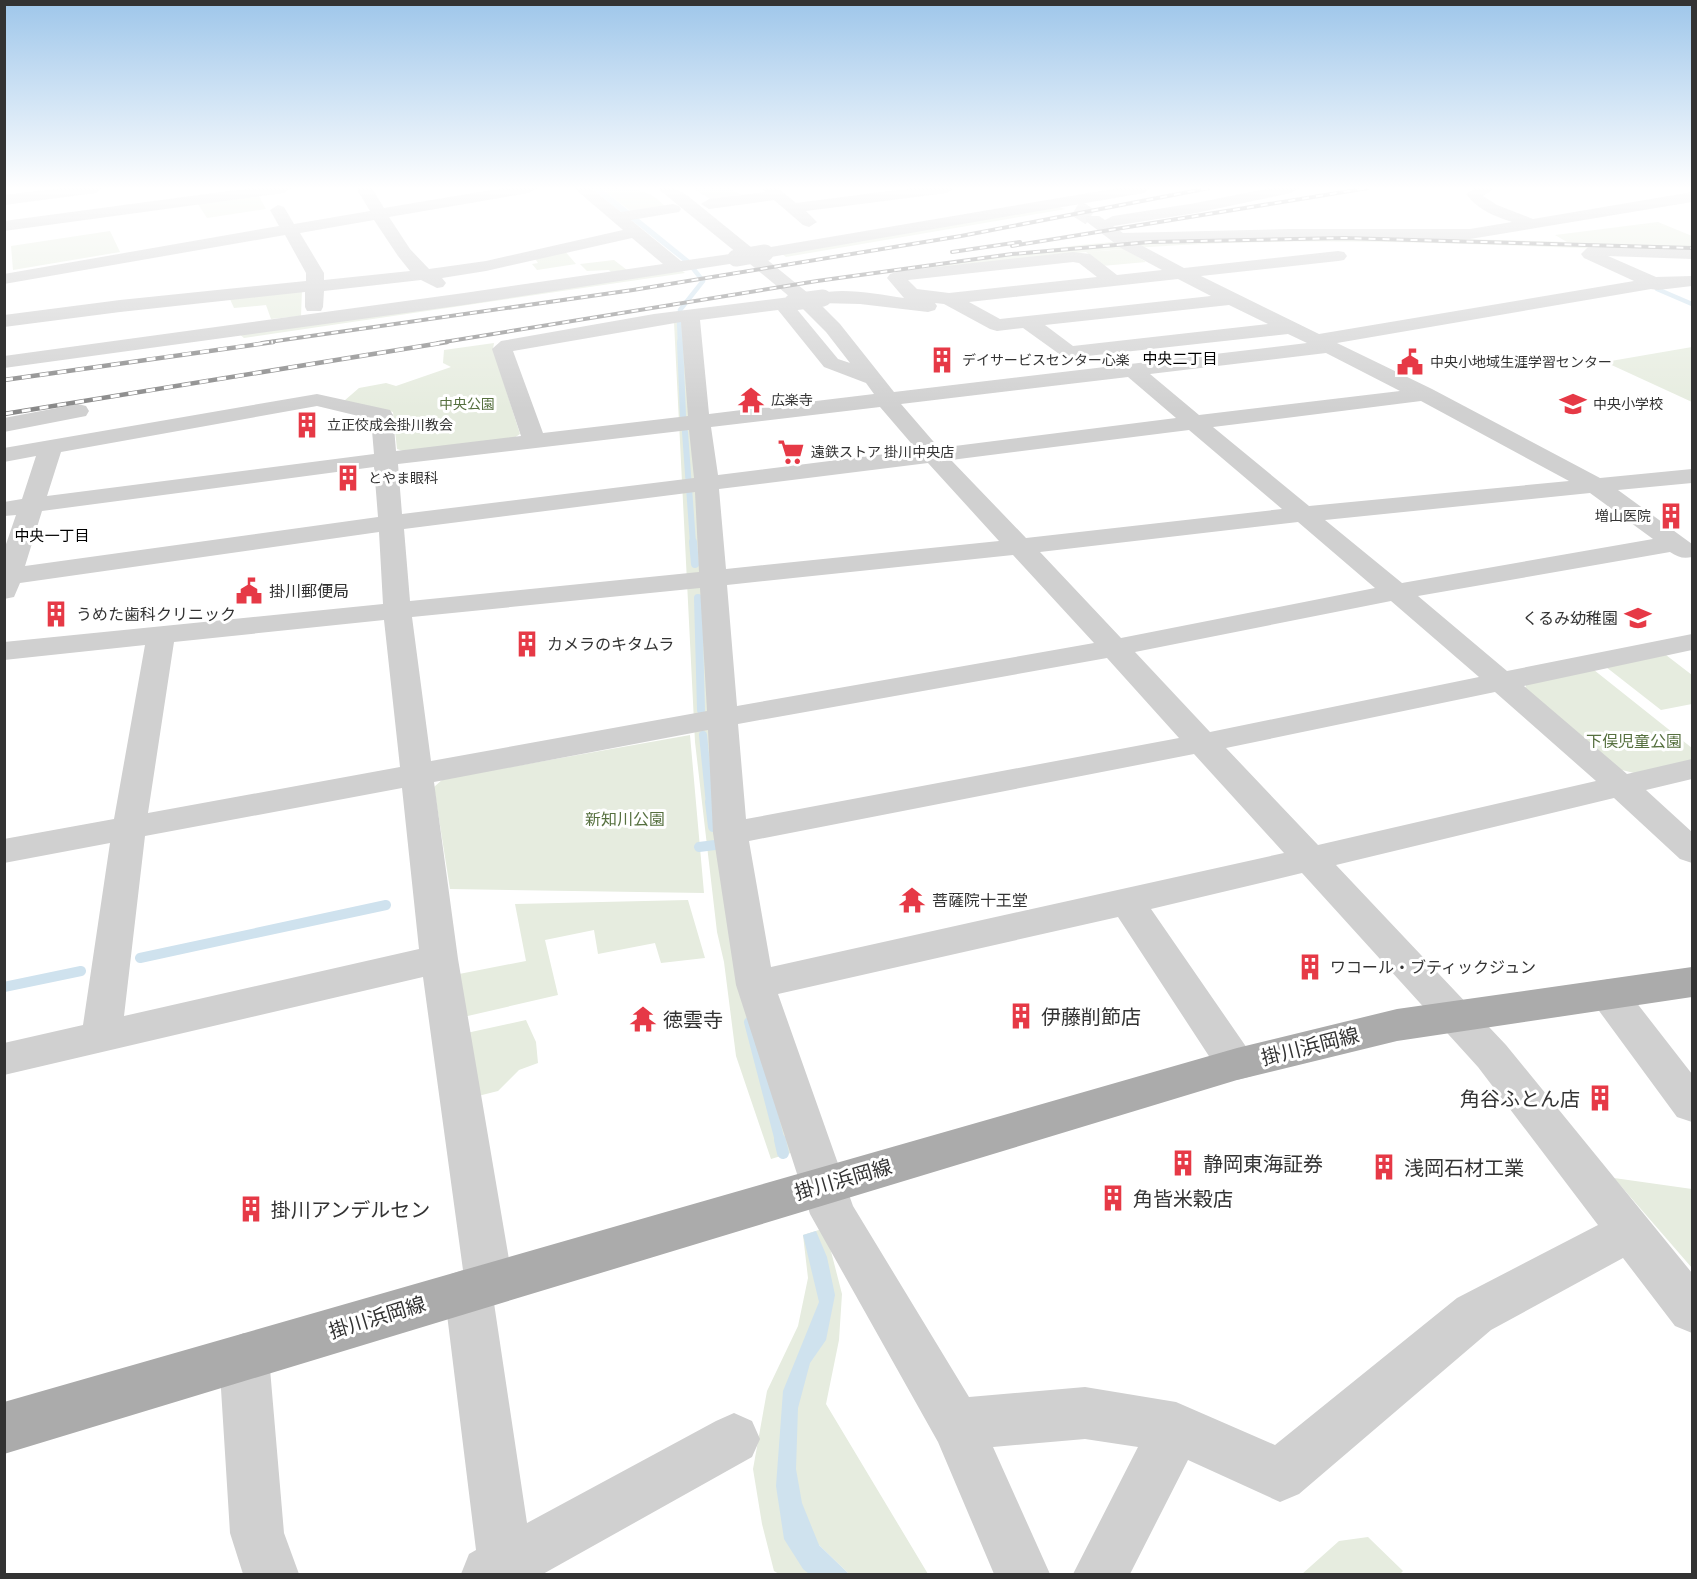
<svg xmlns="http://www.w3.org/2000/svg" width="1697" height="1579" font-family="'IBM Plex Sans','Noto Sans JP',sans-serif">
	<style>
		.green { fill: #e6ecdf }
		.water { fill: #cfe2ee }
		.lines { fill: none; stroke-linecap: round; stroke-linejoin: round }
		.stream-far4 { stroke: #cfe2ee; stroke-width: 4.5 }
		.stream-far3 { stroke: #cfe2ee; stroke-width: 6 }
		.stream-far2 { stroke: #cfe2ee; stroke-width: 8 }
		.stream-far1 { stroke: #cfe2ee; stroke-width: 10 }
		.stream { stroke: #cfe2ee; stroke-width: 12 }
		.minor-tunnel { stroke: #d6d6d6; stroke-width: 17; stroke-dasharray: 17 9; stroke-linecap: butt }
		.minor { fill: #d0d0d0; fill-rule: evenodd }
		.major { fill: #ababab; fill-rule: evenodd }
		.rail-far1-casing { stroke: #888; stroke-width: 4 }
		.rail-casing { stroke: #888; stroke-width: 4.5 }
		.rail-far1 { stroke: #fff; stroke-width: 2; stroke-dasharray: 7; stroke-linecap: butt }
		.rail { stroke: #fff; stroke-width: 3; stroke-dasharray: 9; stroke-linecap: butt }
		.minor-bridge { stroke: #d0d0d0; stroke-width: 17 }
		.labels { text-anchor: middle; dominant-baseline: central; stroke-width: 6; stroke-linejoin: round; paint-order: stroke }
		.far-poi-label { font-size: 14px; fill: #333; stroke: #fff; text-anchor: start }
		.far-park-label { font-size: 14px; fill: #56703f; stroke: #fff }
		.far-neighbourhood-label { font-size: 15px; fill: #000; stroke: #fff }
		.poi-label { font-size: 16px; fill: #333; stroke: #fff; text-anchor: start }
		.park-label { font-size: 16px; fill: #56703f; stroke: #fff }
		.near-poi-label { font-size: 20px; fill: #333; stroke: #fff; text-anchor: start }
		.near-street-label { font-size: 20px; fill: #333; stroke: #fff }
	</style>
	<rect width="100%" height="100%" fill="#fff"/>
	<path class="green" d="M601,188C625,188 651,187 666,208L633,213Z
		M692,188H730L745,197L715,202Z
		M257,193L266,209L207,218L196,201Z
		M1056,207L1066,209L786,257L781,253Z
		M1658,222L1692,236V252C1492,246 1290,232 1089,252L1125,249L1146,262L1102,266L1086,252L925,270L930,267C1001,256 1073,243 1145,240C1286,233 1427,238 1567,242L1555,235Z
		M110,231L120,252L13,270L11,246Z
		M564,250L576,264L537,270L532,264L538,263L534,257Z
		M614,260L627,270L611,272L609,270L587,271L580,264Z
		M681,270L685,273L244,338L238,333Z
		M302,290L301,316L271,319L266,305L234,308L229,297Z
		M674,322L684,323L710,643L794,1152L771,1159L736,1056L724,962L717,932L695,742Z
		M494,343L493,349L520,434L514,438L403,451L397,449L393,412L344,401L359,388L386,383L396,386L451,367L443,363L444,350Z
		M1692,347V402L1605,362Z
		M1666,655L1692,675V704L1661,710L1606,667Z
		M1594,670L1692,748V761L1634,773L1618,769L1525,689L1527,682Z
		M690,735L704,893L450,889L434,787L443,779Z
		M688,900L705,958L661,963L655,943L598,954L594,930L545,940L558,995L459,1018L454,975L526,961L515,904Z
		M526,1020L536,1042L538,1063L519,1070L498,1091L478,1096L462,1034Z
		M1614,1178L1692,1189V1268Z
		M825,1228L842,1294L839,1340L826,1404L928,1574H849L819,1545L809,1574H779L774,1571L762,1524L753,1469L767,1391L798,1326L808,1278L803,1235Z
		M1368,1537L1403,1571L1400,1574H1302L1339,1541Z"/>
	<path class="water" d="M591,188H601L691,261L684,262Z
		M816,1231L827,1257L835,1295L826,1340L810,1363L798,1408L796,1469L802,1503L819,1545L849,1574H809L803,1569L784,1539L776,1486L783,1391L819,1302L803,1235Z"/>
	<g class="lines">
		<path class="stream-far4" d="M1657,289L1692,304
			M680,310L703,281L688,262
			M679,319L680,343"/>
		<path class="stream-far3" d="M680,342L683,416
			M685,432L693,543"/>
		<path class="stream-far2" d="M693,542L695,564
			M698,598L701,710
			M703,735L710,804"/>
		<path class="stream-far1" d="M710,802L713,827
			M699,847L715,845
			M140,958L386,905
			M4,987L81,971
			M749,1022L780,1141"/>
		<path class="stream" d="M780,1140L783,1153"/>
		<path class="minor-tunnel" d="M1076,208L1093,219"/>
		<path class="minor" d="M61,188H104L96,193L4,205V195Z
			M251,188H292L284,193L4,231V221Z
			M356,188H372L384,208L503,188H537L529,193L389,217L410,249L429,269L486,261L623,230L574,188H591L621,212L673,204L679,206L681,209L679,212L631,220L681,261L737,253L657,188H675L688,196L757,252L765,248L1118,188H1152L1144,193L765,258L814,298L816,294C844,287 876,294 904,298L887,278L890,274L900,271L1073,252L1090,254L1117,275L1162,270L1121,248L1087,222L1085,219L1087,216H1099L1105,220L1113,216L1196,203L1270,188H1299L1291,193L1196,213L1113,226L1123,233L1289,229H1470L1512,222C1494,216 1478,210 1466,194L1475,188H1495L1483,196L1497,205L1533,219L1692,192V202L1470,239H1289L1137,243L1184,268L1338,251L1344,252L1347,256L1344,260L1338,261L1201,276L1319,334L1634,281L1584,258L1581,254L1589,246L1595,245L1692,249V259L1608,256L1656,277L1692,276V286L1658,290L1651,289L1337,343L1432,389L1600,478L1692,469V483L1618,490L1692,544V557C1683,559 1678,557 1670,552L1418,596L1507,671L1692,634V650L1524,686L1627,774L1692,759V779L1646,790L1692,832V863L1680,859L1614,798L1336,865L1506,1045L1692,1273V1333L1675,1326L1623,1258L1491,1330L1299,1494L1280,1502L1188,1460L1130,1574H1073L1138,1447L1085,1439L993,1447L1050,1574H994L938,1442L810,1214L736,985L713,833L708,730L434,782L458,959L513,1283L506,1299L494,1303L527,1523L716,1421L734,1413L752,1421L760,1439L752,1457L543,1574H461L469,1554L476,1550L444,1290L451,1274L463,1270L423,977L4,1075V1043L83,1025L110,843L4,863V839L114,819L145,645L4,660V642L383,604L379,532L20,583L14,597L4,599V550L16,515L4,516V502L22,499L36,456L4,462V448L317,394L390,410L393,415L396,451L521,436L492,349L501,341L654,314L790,297L744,259L736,263L464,305L4,368V356L464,293L663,264L632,238L486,271L442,278L446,283L443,287L437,288L421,280L324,291L323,307L321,311H307L305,307V292L120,312L4,327V315L120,300L306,281V273L285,235L4,284V274L279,226L270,210L278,205L284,207L294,224L370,211ZM374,220L398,256L410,271L324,280V273L300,233ZM1073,262L1079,263L1097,277L949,293L917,289L908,280ZM1178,279L1211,296L1000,319L969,302ZM819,303L860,304L928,312L935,310L937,306L935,303L944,304L990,329L997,331L1023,328L1062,356L1069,358L1288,334L1307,343L894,392L840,324ZM1229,305L1268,324L1073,346L1045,325ZM800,306L826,332L850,363L838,359L795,307ZM778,310L824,367L866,383L874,394L709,414L700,320ZM681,322L688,416L543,433L513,351ZM1326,353L1400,391L1199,415L1150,374ZM1128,377L1176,418L939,448L901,404ZM1421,401L1569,481L1309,506L1213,427ZM317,406L371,419L374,454L47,496L61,452ZM880,407L917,450L718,475L711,427ZM689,430L694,478L402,514L398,464ZM1189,430L1282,509L1026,538L951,460ZM928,463L999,541L726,569L719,489ZM374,467L378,517L25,566L42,511ZM695,492L699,572L410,601L404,529ZM1590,493L1653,539L1402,583L1325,520ZM1298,522L1375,588L1121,638L1040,552ZM1013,555L1094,643L737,706L727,585ZM700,588L707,711L431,761L412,617ZM1391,601L1479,677L1210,732L1135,652ZM384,620L400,767L148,813L174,642ZM1107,658L1179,738L746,819L738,724ZM1495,692L1596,781L1318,845L1226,748ZM1194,754L1284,853L771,967L749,841ZM402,788L419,949L124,1016L145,836ZM1302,873L1478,1067L1598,1225L1457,1298L1275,1445L1176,1402L1085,1387L969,1397L853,1206L778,994L1118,917L1222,1076L1237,1080L1252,1076L1258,1064L1151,909Z
			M761,188H778L796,203L912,188H955L947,193L806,211L817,222L809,227L803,225L774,200L709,209L701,204L709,199L765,192Z
			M78,404L86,406L89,411L86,416L4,432V418Z
			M1608,979L1622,984L1692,1074V1122L1677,1117L1594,1004L1588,994L1594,984Z
			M244,1333L262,1340L269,1357L284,1533L299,1574H243L230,1533L219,1357L226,1340Z"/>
		<path class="major" d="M1692,967V997L1397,1041L1237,1080L4,1454V1402L1237,1048L1397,1009Z"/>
		<g class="rail-far1-casing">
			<path id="rail-far1" d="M1012,246L1368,188
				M952,252L1020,242
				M262,343L633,290L961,236L1209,188
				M438,343L817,281L1012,254L1150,242L1344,238L1692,248"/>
		</g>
		<g class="rail-casing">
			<path id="rail" d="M4,380L273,342
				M4,414L447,342"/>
		</g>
		<use href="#rail-far1" class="rail-far1"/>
		<use href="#rail" class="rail"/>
		<path class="minor-bridge" d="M736,258L765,253
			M793,302L823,298"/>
	</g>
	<linearGradient id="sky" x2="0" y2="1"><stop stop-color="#9ec6ea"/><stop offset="0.46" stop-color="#fff"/><stop offset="1" stop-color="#fff" stop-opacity="0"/></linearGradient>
	<rect width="1697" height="409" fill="url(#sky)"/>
	<defs>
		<g id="building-bare" transform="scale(2.07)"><path d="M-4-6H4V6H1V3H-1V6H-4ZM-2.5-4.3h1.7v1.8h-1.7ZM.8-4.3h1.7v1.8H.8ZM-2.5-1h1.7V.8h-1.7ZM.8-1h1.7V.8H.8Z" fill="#e63946" stroke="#fff" stroke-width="2.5" paint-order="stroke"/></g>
		<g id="civic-bare" transform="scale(2.07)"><path d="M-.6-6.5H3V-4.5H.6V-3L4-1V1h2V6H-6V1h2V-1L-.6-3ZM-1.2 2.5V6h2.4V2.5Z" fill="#e63946" stroke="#fff" stroke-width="2.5" paint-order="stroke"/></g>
		<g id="temple-bare" transform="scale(2.07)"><path d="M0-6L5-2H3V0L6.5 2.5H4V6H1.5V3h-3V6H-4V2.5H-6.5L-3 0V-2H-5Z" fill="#e63946" stroke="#fff" stroke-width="2.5" paint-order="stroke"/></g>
		<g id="school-bare" transform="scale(2.07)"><path d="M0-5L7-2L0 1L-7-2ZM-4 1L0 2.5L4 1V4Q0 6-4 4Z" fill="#e63946" stroke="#fff" stroke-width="2.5" paint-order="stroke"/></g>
		<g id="supermarket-bare" transform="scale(2.07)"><path d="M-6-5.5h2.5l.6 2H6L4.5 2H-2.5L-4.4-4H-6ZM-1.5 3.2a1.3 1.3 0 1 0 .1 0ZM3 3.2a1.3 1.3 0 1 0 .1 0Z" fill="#e63946" stroke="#fff" stroke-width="2.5" paint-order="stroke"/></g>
	</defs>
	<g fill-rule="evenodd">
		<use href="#building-bare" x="942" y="360"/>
		<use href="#civic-bare" x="1410" y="362"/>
		<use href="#temple-bare" x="751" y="400"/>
		<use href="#school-bare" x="1573" y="404"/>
		<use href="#building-bare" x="307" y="425"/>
		<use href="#supermarket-bare" x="791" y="452"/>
		<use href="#building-bare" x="348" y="478"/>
		<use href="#building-bare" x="1671" y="516"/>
		<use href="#civic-bare" x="249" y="591"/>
		<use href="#building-bare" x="56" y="614"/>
		<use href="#school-bare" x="1638" y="618"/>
		<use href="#building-bare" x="527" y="644"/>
		<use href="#temple-bare" x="912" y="900"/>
		<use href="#building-bare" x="1310" y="967"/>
		<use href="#building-bare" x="1021" y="1016"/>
		<use href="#temple-bare" x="643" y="1019"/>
		<use href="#building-bare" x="1600" y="1098"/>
		<use href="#building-bare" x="1183" y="1163"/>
		<use href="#building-bare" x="1384" y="1167"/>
		<use href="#building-bare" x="1113" y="1198"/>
		<use href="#building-bare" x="251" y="1209"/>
	</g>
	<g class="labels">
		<g class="far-poi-label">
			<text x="962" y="360">デイサービスセンター心楽</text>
			<text x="1430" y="362">中央小地域生涯学習センター</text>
			<text x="771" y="400">広楽寺</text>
			<text x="1593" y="404">中央小学校</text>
			<text x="327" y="425">立正佼成会掛川教会</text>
			<text x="811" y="452">遠鉄ストア 掛川中央店</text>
			<text x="368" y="478">とやま眼科</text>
			<text x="1651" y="516" text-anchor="end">増山医院</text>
		</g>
		<g class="far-park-label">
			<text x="467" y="404">中央公園</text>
		</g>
		<g class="far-neighbourhood-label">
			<text x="1180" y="358">中央二丁目</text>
			<text x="52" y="535">中央一丁目</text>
		</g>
		<g class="poi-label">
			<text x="269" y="591">掛川郵便局</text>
			<text x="76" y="614">うめた歯科クリニック</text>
			<text x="1618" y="618" text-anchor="end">くるみ幼稚園</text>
			<text x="547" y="644">カメラのキタムラ</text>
			<text x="932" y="900">菩薩院十王堂</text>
			<text x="1330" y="967">ワコール・ブティックジュン</text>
		</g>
		<g class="park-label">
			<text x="1634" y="741">下俣児童公園</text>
			<text x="625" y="819">新知川公園</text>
		</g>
		<g class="near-poi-label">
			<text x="1041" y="1016">伊藤削節店</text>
			<text x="663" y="1019">徳雲寺</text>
			<text x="1580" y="1098" text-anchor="end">角谷ふとん店</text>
			<text x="1203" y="1163">静岡東海証券</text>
			<text x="1404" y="1167">浅岡石材工業</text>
			<text x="1133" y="1198">角皆米穀店</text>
			<text x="271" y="1209">掛川アンデルセン</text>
		</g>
		<g class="near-street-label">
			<text transform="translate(1310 1046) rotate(-14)">掛川浜岡線</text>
			<text transform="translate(843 1179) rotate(-16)">掛川浜岡線</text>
			<text transform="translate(377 1317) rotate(-17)">掛川浜岡線</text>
		</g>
	</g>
	<rect width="1697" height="1579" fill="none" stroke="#333333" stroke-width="12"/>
</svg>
